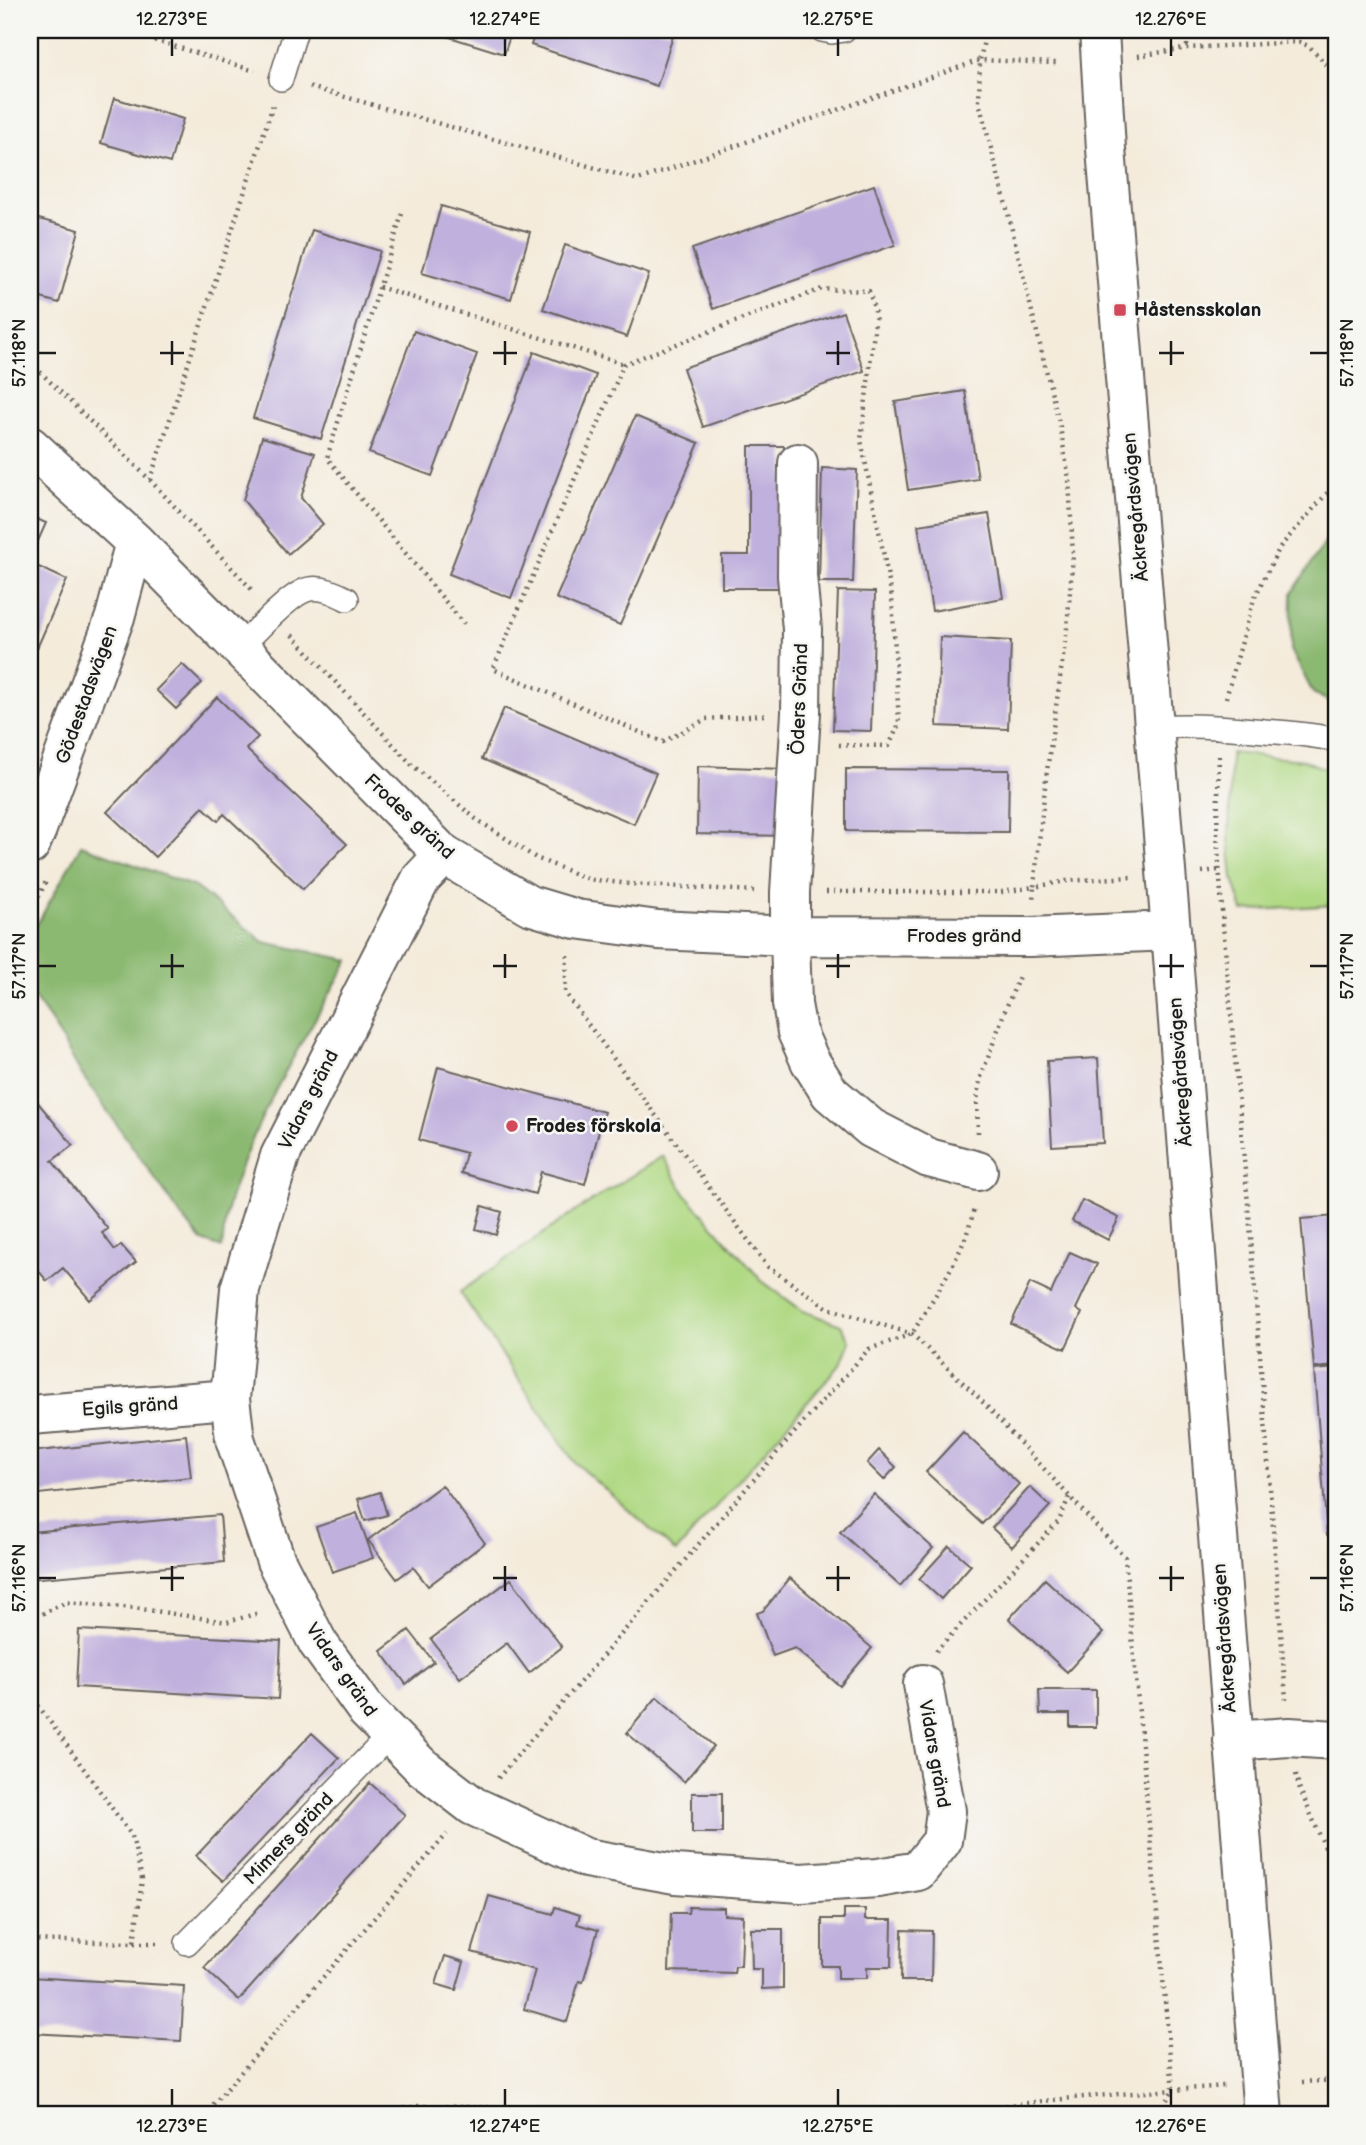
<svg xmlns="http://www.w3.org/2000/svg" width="1366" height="2145" font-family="'Balsamiq Sans',sans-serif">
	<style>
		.green { fill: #b0d984; stroke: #667a50; stroke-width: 2 }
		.forest { fill: #8cb972; stroke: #546a47; stroke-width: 2 }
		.building { fill: #bfb0dd }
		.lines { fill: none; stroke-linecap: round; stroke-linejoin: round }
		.lane-casing { stroke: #68645f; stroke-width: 26 }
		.street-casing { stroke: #68645f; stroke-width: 42 }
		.secondary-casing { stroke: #68645f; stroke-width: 42 }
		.path { stroke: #68645f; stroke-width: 4.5; stroke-dasharray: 2 5; stroke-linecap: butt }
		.lane { stroke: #fff; stroke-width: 23 }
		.street { stroke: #fff; stroke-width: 38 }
		.secondary { stroke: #fff; stroke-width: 38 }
		.ticks { fill: none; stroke: #1c1c1c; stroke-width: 2.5 }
		.poi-dot { fill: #d1495b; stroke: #f6f6f2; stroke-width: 2.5 }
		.labels { text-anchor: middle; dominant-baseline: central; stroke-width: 5; stroke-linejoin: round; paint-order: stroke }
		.poi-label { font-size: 19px; font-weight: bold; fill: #1c1c1c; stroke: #f6f6f2; text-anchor: start }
		.street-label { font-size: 19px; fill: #1c1c1c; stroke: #f6f6f2 }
		.neatline { fill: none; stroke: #1c1c1c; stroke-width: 2.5 }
		.ticks-label { font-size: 18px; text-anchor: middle; fill: #1c1c1c }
	</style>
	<rect width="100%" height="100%" fill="#f6f6f2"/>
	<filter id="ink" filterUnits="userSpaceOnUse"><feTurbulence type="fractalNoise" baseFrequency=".0143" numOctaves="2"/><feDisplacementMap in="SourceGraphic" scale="14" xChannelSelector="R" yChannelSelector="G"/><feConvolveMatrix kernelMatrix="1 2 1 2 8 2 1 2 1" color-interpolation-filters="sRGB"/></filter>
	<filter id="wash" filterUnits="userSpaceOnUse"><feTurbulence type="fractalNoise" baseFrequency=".00686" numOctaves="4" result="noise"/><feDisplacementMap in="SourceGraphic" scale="28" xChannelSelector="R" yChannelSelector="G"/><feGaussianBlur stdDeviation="1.57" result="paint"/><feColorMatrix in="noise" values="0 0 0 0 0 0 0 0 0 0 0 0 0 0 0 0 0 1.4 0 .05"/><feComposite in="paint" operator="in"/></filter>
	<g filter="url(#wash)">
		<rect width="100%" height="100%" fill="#f4ebdb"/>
		<path class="green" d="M1231,753L1303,760L1336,773V905L1243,911L1233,878L1229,838Z
			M663,1156L685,1194L762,1281L803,1311L841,1325L850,1341L841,1364L676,1552L575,1463L460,1292L568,1216Z"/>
		<path class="forest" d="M1336,526V705L1313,693L1291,650L1292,593Z
			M81,845L195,887L264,942L349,960C304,1040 251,1121 227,1210C224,1222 224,1235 222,1248L202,1241L182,1217L82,1075L51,1021L30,992V937Z"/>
		<g id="blocks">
			<path class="building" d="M427,30H512L504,54Z
				M536,30H675L657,86L531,45Z
				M114,98L183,119L170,163L101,143Z
				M30,173L38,176L30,201Z
				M874,185L895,245L713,309L692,249Z
				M441,206L530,232L511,299L422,273Z
				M35,218L79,230L59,303L30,295V239Z
				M312,230L380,251L321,439L253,418Z
				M565,245L649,274L627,337L543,309Z
				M843,312L864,371L703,427L683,368Z
				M414,331L477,354L432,476L369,453Z
				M534,352L596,375L511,598L449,574Z
				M965,391L978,479L908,490L895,402Z
				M635,416L699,443L620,625L556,598Z
				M262,437L315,453L301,498L323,524L288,554L243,500Z
				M749,446H784V588H722V555H749Z
				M822,468L857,470L853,582H819Z
				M989,514L1003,598L932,611L918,525Z
				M30,516L46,523L30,559Z
				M30,563L67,580L30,664Z
				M838,591L875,592L871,731L833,730Z
				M940,637L1011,641L1008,729L937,726Z
				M182,664L202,683L176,709L156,690Z
				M217,697L258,737L246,749L347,844L303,889L224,814L218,821L203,807L155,857L107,812Z
				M504,708L656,773L634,824L482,759Z
				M698,766L784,769L783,836L697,834Z
				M846,769L1009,770L1008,832L846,831Z
				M1098,1058L1103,1143L1052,1146L1047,1061Z
				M438,1067L604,1112L585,1184L541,1172L535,1194L461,1173L466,1153L419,1140Z
				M30,1093L73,1145L52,1161L108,1229L102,1233L115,1250L121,1245L136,1262L90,1300L63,1268L47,1281L30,1260V1228L37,1222L30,1213Z
				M1082,1200L1119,1218L1108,1240L1072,1221Z
				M482,1206L502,1212L496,1235L476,1229Z
				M1336,1216V1366L1314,1368L1301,1219Z
				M1070,1252L1097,1264L1076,1309L1082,1313L1065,1349L1011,1324L1030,1283L1051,1293Z
				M1336,1368V1534L1327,1535L1314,1370Z
				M963,1432L1019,1484L982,1524L926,1472Z
				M186,1435L191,1477L30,1495V1452Z
				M879,1450L896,1467L884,1480L867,1463Z
				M442,1485L485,1543L428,1586L413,1567L397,1579L368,1540Z
				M1030,1487L1050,1506L1012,1547L992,1528Z
				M380,1492L387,1515L365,1521L358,1499Z
				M874,1494L933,1548L900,1586L840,1532Z
				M357,1513L373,1558L332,1572L316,1527Z
				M220,1515L224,1562L30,1579V1532Z
				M949,1546L971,1565L941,1599L919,1579Z
				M790,1578L872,1648L840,1686L795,1648L773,1656L757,1613L763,1611Z
				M511,1579L562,1647L529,1673L507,1643L460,1678L431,1639Z
				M1045,1579L1103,1633L1067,1672L1009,1619Z
				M79,1630L281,1641L278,1699L76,1687Z
				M409,1630L434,1662L406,1684L381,1651Z
				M1039,1690H1096V1727H1070V1714H1040Z
				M657,1697L714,1746L684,1782L627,1733Z
				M312,1733L339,1758L223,1881L196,1856Z
				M370,1783L405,1815L239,2000L204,1968Z
				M692,1793H722V1833H692Z
				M489,1896L553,1914L555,1907L580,1915L577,1924L598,1930L583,1982L579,1981L567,2022L524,2009L535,1970L472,1952Z
				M689,1907L724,1908V1915L743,1916L741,1966H735L734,1973L669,1971L671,1913H688Z
				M844,1909H865V1920H892L891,1967H867V1978H838V1966H822V1919H844Z
				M751,1929H783V1988L762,1989V1969H752Z
				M902,1930L932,1931L931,1981H901Z
				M445,1956L464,1962L456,1990L436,1984Z
				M30,1977L184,1986L181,2041L30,2033Z"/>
		</g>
	</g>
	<g filter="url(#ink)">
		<use href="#blocks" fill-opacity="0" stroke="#68645f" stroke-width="2"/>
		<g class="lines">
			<g class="lane-casing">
				<path id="lane" d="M822,30L832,32L844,30
					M281,79L296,30
					M239,648C254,634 292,591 310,589C323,587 335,593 347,599
					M1154,727C1191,724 1228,727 1265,731C1289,733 1313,734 1336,740
					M187,1943L390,1735"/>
			</g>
			<g class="street-casing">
				<path id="street" d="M30,446L135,542L444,855L529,905L576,919L658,930L790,936L1030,937L1171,931
					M798,463L797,576L802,629L801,713L790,892V936L792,1004L797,1032L810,1061L830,1093L871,1128L929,1158L978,1171
					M30,845L37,829L115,617L135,542
					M444,855L421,879L280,1156L240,1289L230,1399L235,1439L276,1561L318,1643L367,1711L421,1766L473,1806L586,1858L675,1874L801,1883L878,1878L918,1871L942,1841L946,1811L923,1684
					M30,1415L230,1399
					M1233,1741L1289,1737L1336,1740"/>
			</g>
			<g class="secondary-casing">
				<path id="secondary" d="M1099,30L1106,149L1171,931L1263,2115"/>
			</g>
			<path class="path" d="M121,30L255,71
				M986,30L980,60L979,102L1007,209L1060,427L1069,479L1073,555L1067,628L1046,778L1034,887L1066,881L1131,877
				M1187,30V48
				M1138,56L1187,48L1299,42L1309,46L1336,75
				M310,87L638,180L980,60L1056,63
				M402,214L327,458L464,624
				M379,287L624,364
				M30,362L150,480L254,592
				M150,480L273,105
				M292,635L411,764L476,819L536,858L588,879L629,884L754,891
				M1226,698L1254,599L1280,547L1336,483
				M764,715L706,719L663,742L493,669L624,364L822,289L869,291L876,315L861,440L892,597L899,724L889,746L835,745
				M1219,756L1217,833L1223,925L1251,1237L1286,1699
				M1202,872L1219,870
				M826,892H1002L1034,887L1033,901
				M30,916L47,879
				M567,955L565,993L768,1267L828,1308L912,1334L979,1398L1125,1557L1173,2090L1157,2115
				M978,1133L977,1101L980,1080L1004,1013L1020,974
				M30,1620L66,1602L135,1608L227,1622L259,1613
				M936,1651L1059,1521L1069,1497
				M30,1694L132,1836L142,1879L134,1943L30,1940
				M1296,1774L1299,1787L1336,1873
				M498,1778L793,1434L869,1349L912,1334C935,1294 965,1254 974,1208
				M134,1943H159
				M1302,2082L1336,2080
				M204,2115L447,1834
				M362,2115L419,2106L603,2110L685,2115
				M950,2115C1041,2097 1132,2094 1224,2086"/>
			<use href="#lane" class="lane"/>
			<use href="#street" class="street"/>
			<use href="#secondary" class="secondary"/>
		</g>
	</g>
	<path class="ticks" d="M172,38V56M505,38V56M838,38V56M1171,38V56M172,341V365M505,341V365M838,341V365M1171,341V365M38,353H56M160,353H184M493,353H517M826,353H850M1159,353H1184M1310,353H1328M172,954V978M505,954V978M838,954V978M1171,954V978M38,966H56M160,966H184M493,966H517M826,966H850M1159,966H1184M1310,966H1328M172,1566V1591M505,1566V1591M838,1566V1591M1171,1566V1591M38,1578H56M160,1578H184M493,1578H517M826,1578H850M1159,1578H1184M1310,1578H1328M172,2089V2106M505,2089V2106M838,2089V2106M1171,2089V2106"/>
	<g class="poi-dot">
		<rect x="1113" y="303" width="14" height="14" rx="3.5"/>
		<circle cx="512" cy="1126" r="7"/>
	</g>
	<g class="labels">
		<g class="poi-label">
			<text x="1134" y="310">Håstensskolan</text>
			<text x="526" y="1126">Frodes förskola</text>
		</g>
		<g class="street-label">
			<text transform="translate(1136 507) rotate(-95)">Äckregårdsvägen</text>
			<text transform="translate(87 695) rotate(-70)">Gödestadsvägen</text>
			<text transform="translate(800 699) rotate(-88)">Öders Gränd</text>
			<text transform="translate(409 817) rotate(43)">Frodes gränd</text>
			<text x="964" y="936">Frodes gränd</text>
			<text transform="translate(1181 1072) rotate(-94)">Äckregårdsvägen</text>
			<text transform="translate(309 1100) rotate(-63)">Vidars gränd</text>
			<text transform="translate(130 1407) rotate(-4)">Egils gränd</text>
			<text transform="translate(1225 1638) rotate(-94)">Äckregårdsvägen</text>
			<text transform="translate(341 1670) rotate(55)">Vidars gränd</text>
			<text transform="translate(934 1754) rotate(80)">Vidars gränd</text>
			<text transform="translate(289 1839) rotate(-46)">Mimers gränd</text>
		</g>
	</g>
	<rect width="1366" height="2145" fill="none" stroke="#f6f6f2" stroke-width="77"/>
	<rect x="38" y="38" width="1290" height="2068" class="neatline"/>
	<g class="ticks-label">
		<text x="172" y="25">12.273°E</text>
		<text x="505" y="25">12.274°E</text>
		<text x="838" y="25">12.275°E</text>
		<text x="1171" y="25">12.276°E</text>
		<text transform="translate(19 353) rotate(-90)" y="6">57.118°N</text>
		<text transform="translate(1347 353) rotate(-90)" y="6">57.118°N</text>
		<text transform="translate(19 966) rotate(-90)" y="6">57.117°N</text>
		<text transform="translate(1347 966) rotate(-90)" y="6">57.117°N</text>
		<text transform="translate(19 1578) rotate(-90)" y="6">57.116°N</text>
		<text transform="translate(1347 1578) rotate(-90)" y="6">57.116°N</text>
		<text x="172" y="2132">12.273°E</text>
		<text x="505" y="2132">12.274°E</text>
		<text x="838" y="2132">12.275°E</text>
		<text x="1171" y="2132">12.276°E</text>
	</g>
</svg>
